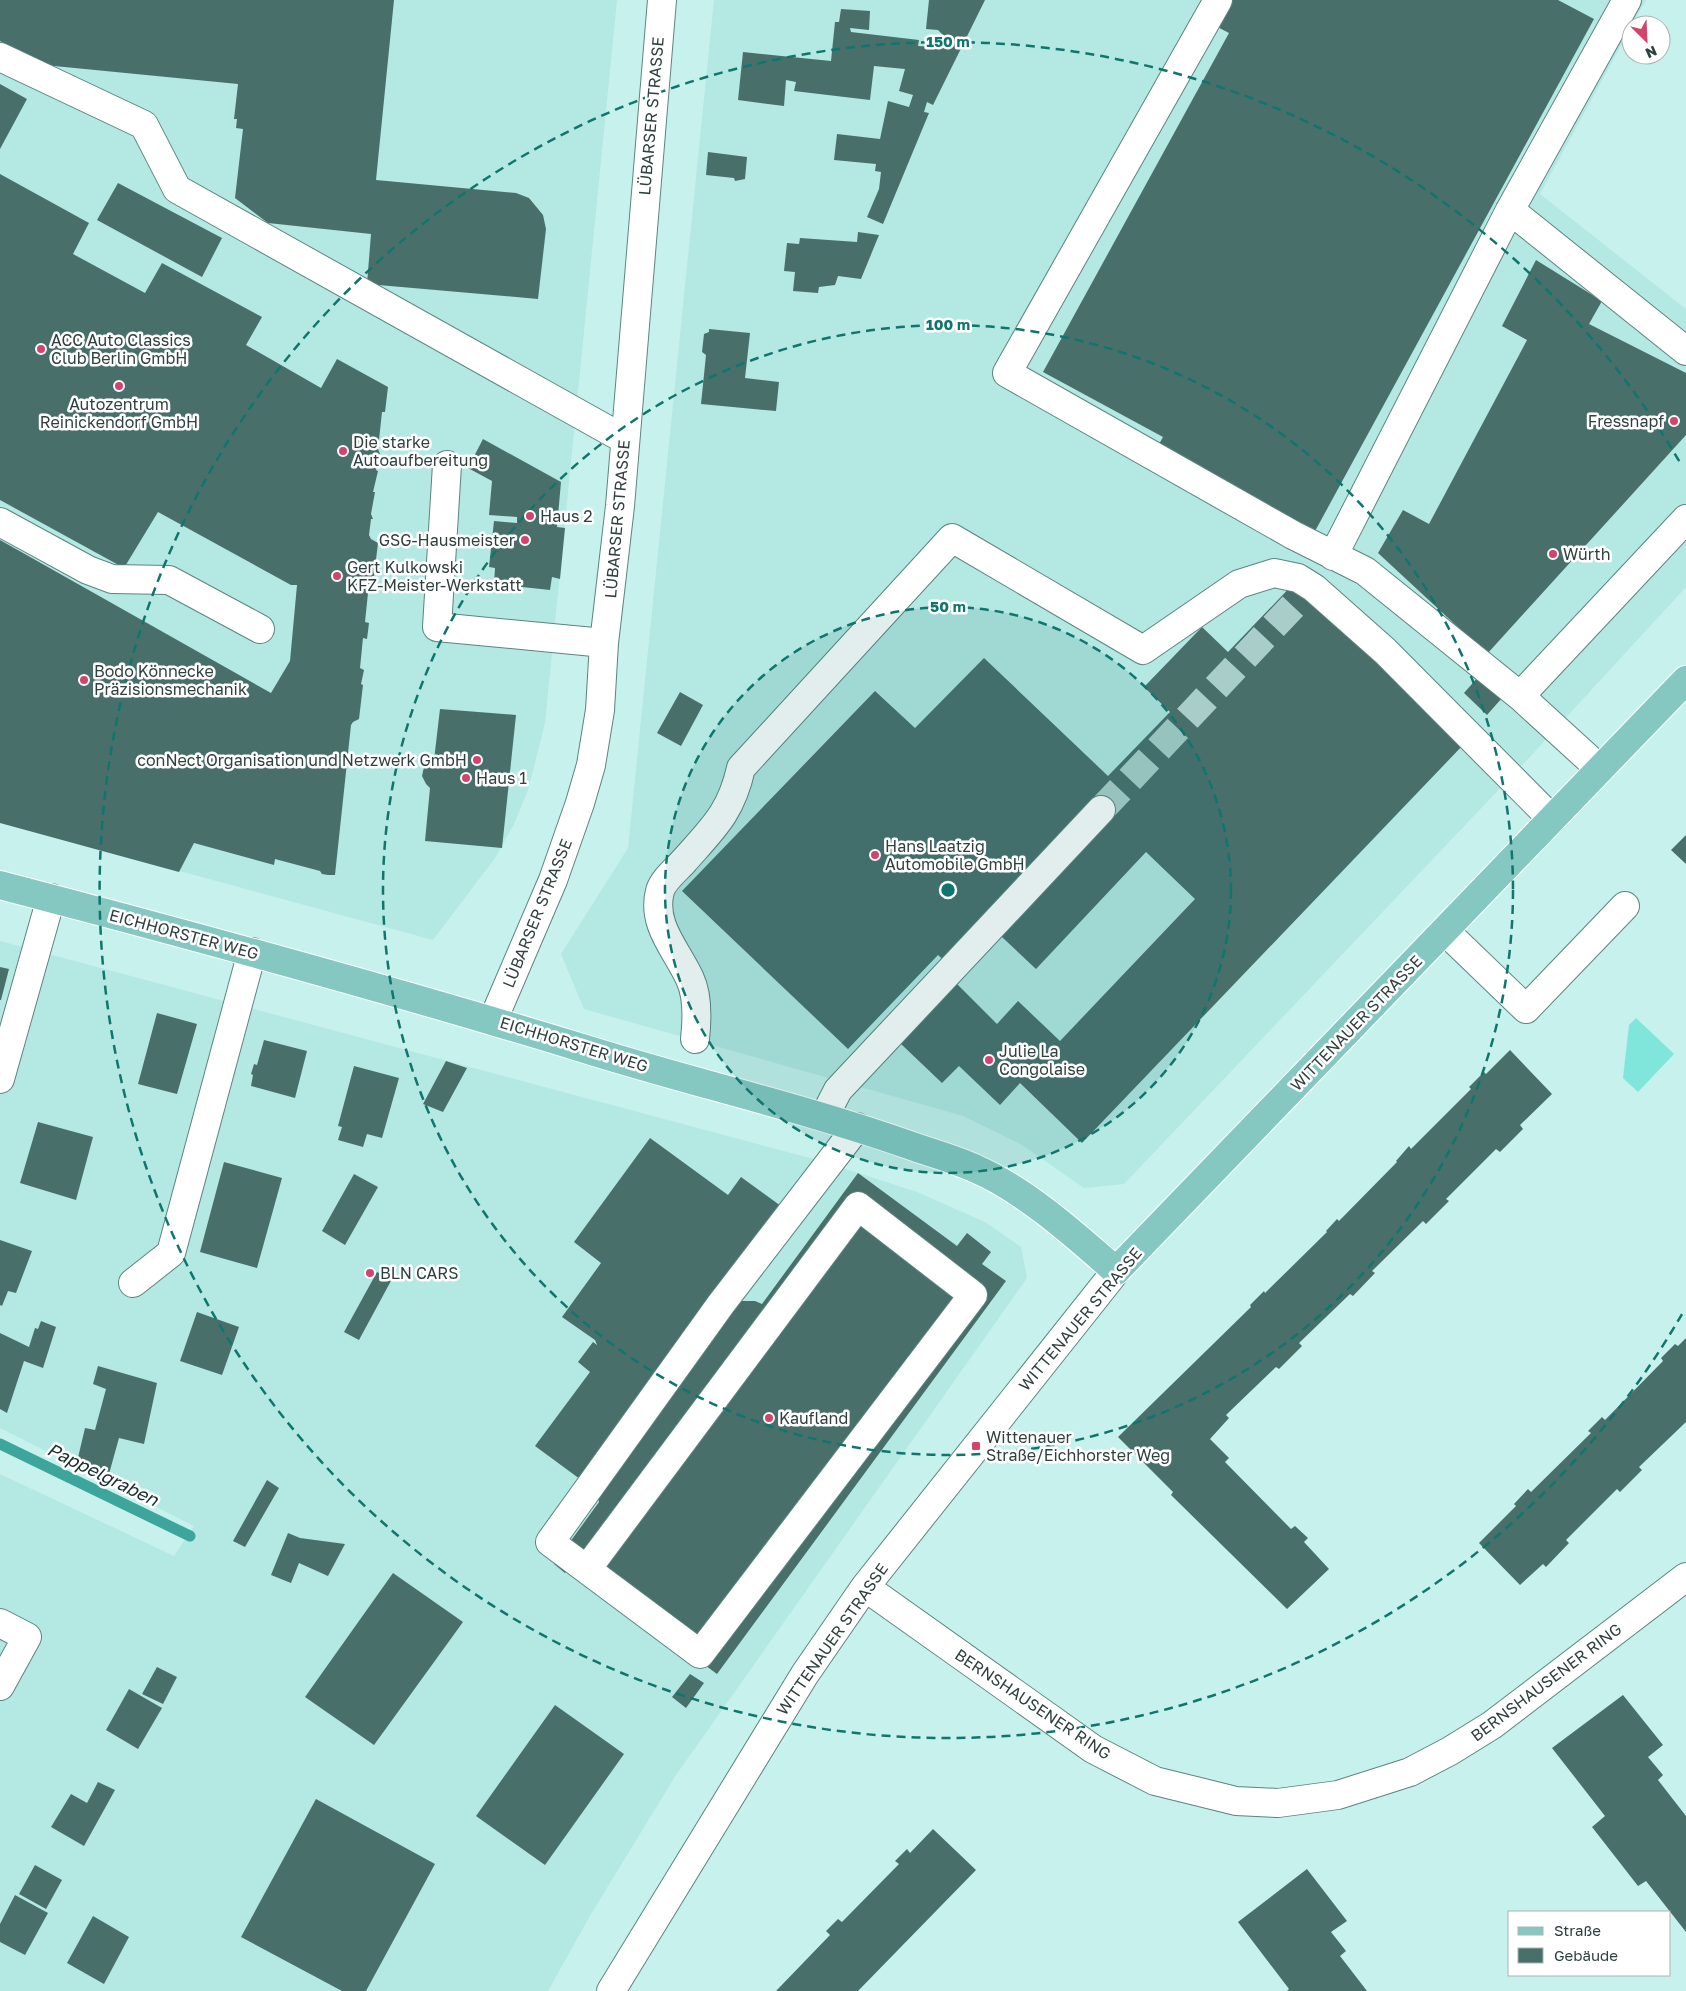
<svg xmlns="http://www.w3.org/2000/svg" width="1686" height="1991" font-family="'Golos Text',sans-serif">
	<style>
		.built { fill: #b4e8e2 }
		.green { fill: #80e5db }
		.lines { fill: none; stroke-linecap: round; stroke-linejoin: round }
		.stream { stroke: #3ca59c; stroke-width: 11 }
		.building { fill: #496f6b }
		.minor-tunnel { stroke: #a9cec9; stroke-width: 28; stroke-dasharray: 28 14; stroke-linecap: butt }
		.minor-casing { stroke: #5d847f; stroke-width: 30 }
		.major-casing { stroke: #fff; stroke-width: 30 }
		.minor { stroke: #fff; stroke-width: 28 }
		.major { stroke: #85c8c2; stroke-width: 28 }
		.ring { fill: none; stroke: #0f766e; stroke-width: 2.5; stroke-dasharray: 9 6 }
		.poi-dot { fill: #d3446c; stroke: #fff; stroke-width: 2 }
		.labels { text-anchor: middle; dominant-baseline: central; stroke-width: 5; stroke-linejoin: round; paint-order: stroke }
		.street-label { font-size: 16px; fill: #2f403e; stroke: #fff }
		.poi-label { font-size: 16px; fill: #2f403e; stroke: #fff; text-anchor: start }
		.water-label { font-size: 18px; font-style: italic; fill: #182f2d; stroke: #fff }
		.centre { fill: #0f766e; stroke: #fff; stroke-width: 2.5 }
		.ring-label { font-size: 15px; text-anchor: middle; font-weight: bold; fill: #0f766e; stroke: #fff; stroke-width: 5; stroke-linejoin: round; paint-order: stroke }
	</style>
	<rect width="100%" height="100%" fill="#c7f1ec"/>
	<path class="built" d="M0,0H617L545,723L528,790L514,824L495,858L433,940L0,822Z
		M714,0H1646L1540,194L1686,309V587L1526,761L1124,1184L1084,1188L1022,1145L963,1116L584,1009L561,954L628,848Z
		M0,941L821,1161L917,1192L985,1222L1021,1247L1027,1278L676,1775L591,1914L548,1991H0V1474L174,1556L194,1526L0,1428Z"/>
	<path class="green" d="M1636,1018L1674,1054L1638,1092L1623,1078L1629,1025Z"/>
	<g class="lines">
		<path class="stream" d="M0,1444L190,1536"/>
	</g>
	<path class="building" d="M0,0H394L376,180L516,193L529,198L543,215L546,229L538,299L367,284L371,234L268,223L235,198L243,129L236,128L237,119H234L238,84L44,65L0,41Z
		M929,0H985L933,105L927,102L924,112L929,113L883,224L867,217L879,189L881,172L875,171L876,164L834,160L837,134L880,139L888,101L909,107L913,95L899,91L905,69L874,66L870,100L794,91L796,82L786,80L784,106L738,100L743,52L831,61L835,22H839L841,9L870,11L869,30L850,28L851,32L919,40L918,46L932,47L941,45L945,37L938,30L926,29Z
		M1215,0H1558L1594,19L1314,533L1158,446L1163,437L1043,372L1229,33L1204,20Z
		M0,84L27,99L0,149Z
		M708,152L747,157L745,179L735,181L734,178L706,175Z
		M0,174L89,223L73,254L145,293L162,263L262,317L246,345L321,388L337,359L388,387L385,412H382L378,449L380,454H378L376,470L378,471L373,492H375L371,514L373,519H371L369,535L371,539L378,543L374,576H372V593H368L365,622L369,623L367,639L363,638L360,668L364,670L361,684L363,685L359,719L353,722L351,725L335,875H328L322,874L320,871L275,859L274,865L194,843L179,872L0,823V540L271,693L290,661L297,585H291L158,512L124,568L0,500Z
		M118,183L222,238L202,277L97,220Z
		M858,232L879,235L861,279L838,276L835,285L819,287L818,293L793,291L795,272L784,271L787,243L799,244L800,238L857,242Z
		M1536,260L1602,301L1589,324L1686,373V435L1487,654L1378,553L1403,510L1429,524L1527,340L1502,326Z
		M709,329L750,333L745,378L779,382L776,411L701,404L706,355L702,352L704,334L709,332Z
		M483,439L561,482L557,527L565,528L560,579L552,577L550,590L494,584L495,568L489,567L494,521L517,523V517L489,515L492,481L468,468Z
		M1296,581L1465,743L1082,1143L1020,1083L1000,1105L959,1066L942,1083L900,1043L957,984L997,1024L1018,1001L1060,1041L1195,899L1146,852L1036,969L986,922L948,964L938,955L848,1049L682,891L875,691L915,728L984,658L1108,776L1170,712L1144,687L1202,627L1228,652Z
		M1479,676L1502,698L1487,715L1464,693Z
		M680,692L703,705L681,746L657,733Z
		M440,709L516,715L502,848L425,841L430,788L426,784L422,776L424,767L434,760Z
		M1686,835V864L1671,850Z
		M0,967L9,969L1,1000H0Z
		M157,1013L197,1024L177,1094L138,1084Z
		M264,1040L307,1051L295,1098L251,1086L253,1075L251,1074L254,1064L257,1065Z
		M1510,1050L1552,1094L1520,1125L1523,1129L1500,1152L1496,1149L1446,1199L1449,1201L1426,1224L1423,1221L1372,1271L1375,1273L1353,1296L1350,1294L1299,1343L1302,1346L1279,1369L1276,1367L1226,1415L1229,1418L1210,1439L1229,1458L1225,1462L1291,1529L1295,1526L1308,1538L1304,1542L1329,1569L1287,1609L1171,1495L1173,1492L1118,1437L1251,1307L1250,1305L1264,1291L1265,1293L1327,1232L1326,1231L1337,1219L1339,1221L1397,1162L1396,1161L1409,1146L1411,1149L1471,1089L1469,1087L1484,1072L1486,1074Z
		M446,1061L467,1068L443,1112L423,1104Z
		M354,1066L399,1078L382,1138L367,1134L363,1147L338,1140L342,1127L338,1126Z
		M38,1122L93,1137L76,1200L20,1183Z
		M650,1138L728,1195L741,1177L785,1209L738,1301H755L762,1304L858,1173L957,1246L967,1233L991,1252L982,1264L1006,1281L717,1674L570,1566L565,1573L554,1564L599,1502L597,1494L584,1482L535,1446L590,1372L578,1362L593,1342L597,1345L595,1340L562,1317L601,1263L574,1242Z
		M224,1162L282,1178L257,1268L200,1252Z
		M354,1174L378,1187L345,1245L322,1231Z
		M0,1240L32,1251L16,1293L8,1291L2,1306L0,1305Z
		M377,1272L392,1279L359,1340L344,1332Z
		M197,1312L239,1327L222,1375L180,1361Z
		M41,1321L56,1327L43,1368L24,1361L7,1413L0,1409V1333L29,1347L35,1328L38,1329Z
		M1686,1338V1422L1639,1467L1642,1470L1620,1492L1617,1489L1566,1540L1569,1543L1546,1567L1543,1564L1520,1585L1479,1543L1516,1506L1514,1504L1528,1489L1531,1492L1591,1433L1588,1431L1602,1417L1605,1420L1663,1361L1661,1358L1675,1344L1678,1346Z
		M98,1366L157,1383L144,1444L119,1438L109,1474L76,1466L85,1428L95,1430L106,1389L93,1384Z
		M267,1480L279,1488L245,1547L233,1541Z
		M288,1533L300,1538L345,1544L328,1576L299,1563L291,1583L271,1575Z
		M393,1573L463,1622L374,1745L305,1697Z
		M157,1667L177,1677L163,1704L142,1694Z
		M690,1674L704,1683L686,1708L672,1697Z
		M129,1689L162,1708L138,1749L106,1730Z
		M1623,1695L1663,1745L1648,1757L1663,1775L1658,1780L1686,1816V1932L1646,1881L1638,1886L1592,1827L1605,1816L1552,1748Z
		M555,1705L624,1754L545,1865L476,1816Z
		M98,1782L115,1790L84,1846L51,1827L71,1794L87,1803Z
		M316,1799L435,1864L366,1991H342L241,1937Z
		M933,1829L976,1870L858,1991H776L830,1935L826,1931L838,1919L842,1922L899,1864L895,1861L907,1849L910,1853Z
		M35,1865L62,1880L46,1909L19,1894Z
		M1307,1869L1347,1921L1331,1932L1346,1951L1340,1956L1367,1991H1287L1289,1989L1238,1922Z
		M15,1895L48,1913L25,1955L0,1942V1924Z
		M93,1916L129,1937L104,1984L67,1963Z"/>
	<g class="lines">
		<path class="minor-tunnel" d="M1101,810L1307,591"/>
		<g class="minor-casing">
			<path id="minor" d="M1218,0L1007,373L1293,535L1365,571L1520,696L1600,769
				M0,57L144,125L177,189L624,439
				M1510,210L1686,351
				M447,465L437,627L604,643
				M0,522L88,570L112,579L169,580L260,629
				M1333,556L1510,210L1627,0
				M1520,696L1686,519
				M1445,931L1526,1009L1625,906
				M493,1020L553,880L580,803L591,765L600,710L604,643L620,506L662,0
				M695,1039C697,1021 698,996 690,979C677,950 651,925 660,891C663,880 677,869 684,861C713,828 731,813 741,768L952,538L1143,650L1239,584L1274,573L1298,578L1314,588L1385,651L1552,819
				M0,1079L51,898
				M824,1117L838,1090L1101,810
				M133,1283L171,1253L252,952
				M587,1569L858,1206L973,1295L700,1654L550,1542L721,1304L857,1127
				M865,1587L1093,1749L1155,1781L1236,1801L1278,1803L1338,1795L1410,1772L1450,1751L1492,1725L1686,1577
				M0,1623L27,1637L0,1686
				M611,1991L805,1674L865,1587L1116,1271"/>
		</g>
		<g class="major-casing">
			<path id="major" d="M0,885C195,936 389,989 582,1048C690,1082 801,1107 909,1145C931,1153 955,1159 976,1169C1025,1190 1076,1236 1116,1271L1686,680"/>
		</g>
		<use href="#minor" class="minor"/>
		<use href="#major" class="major"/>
	</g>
	<circle cx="948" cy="890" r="283" fill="#0f766e" fill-opacity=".12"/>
	<g class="ring">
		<circle cx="948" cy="890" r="283"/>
		<circle cx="948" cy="890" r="565"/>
		<path d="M1682 1314A848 848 0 1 1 1682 466"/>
	</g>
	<g class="poi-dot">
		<circle cx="41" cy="349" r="5"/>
		<circle cx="119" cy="386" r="5"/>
		<circle cx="1674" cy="421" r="5"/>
		<circle cx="343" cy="451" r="5"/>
		<circle cx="530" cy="516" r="5"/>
		<circle cx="525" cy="540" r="5"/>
		<circle cx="1553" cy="554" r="5"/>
		<circle cx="337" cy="576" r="5"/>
		<circle cx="84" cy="680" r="5"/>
		<circle cx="477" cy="760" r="5"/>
		<circle cx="466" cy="778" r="5"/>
		<circle cx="875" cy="855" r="5"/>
		<circle cx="989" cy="1060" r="5"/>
		<circle cx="370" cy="1273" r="5"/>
		<circle cx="769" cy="1418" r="5"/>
		<rect x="971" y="1441" width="10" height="10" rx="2.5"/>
	</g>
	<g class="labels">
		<g class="street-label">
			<text transform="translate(651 116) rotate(-85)">LÜBARSER STRASSE</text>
			<text transform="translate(617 519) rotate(-85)">LÜBARSER STRASSE</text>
			<text transform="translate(537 913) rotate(-68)">LÜBARSER STRASSE</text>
			<text transform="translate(184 934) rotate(15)">EICHHORSTER WEG</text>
			<text transform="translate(1356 1023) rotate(-46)">WITTENAUER STRASSE</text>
			<text transform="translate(574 1044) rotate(17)">EICHHORSTER WEG</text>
			<text transform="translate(1080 1319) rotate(-50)">WITTENAUER STRASSE</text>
			<text transform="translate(832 1639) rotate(-55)">WITTENAUER STRASSE</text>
			<text transform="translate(1546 1682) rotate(-37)">BERNSHAUSENER RING</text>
			<text transform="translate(1033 1704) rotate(34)">BERNSHAUSENER RING</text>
		</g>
		<g class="poi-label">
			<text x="51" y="340">ACC Auto Classics<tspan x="51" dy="18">Club Berlin GmbH</tspan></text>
			<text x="119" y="404" text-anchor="middle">Autozentrum<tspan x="119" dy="18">Reinickendorf GmbH</tspan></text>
			<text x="1664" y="421" text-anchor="end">Fressnapf</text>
			<text x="353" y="442">Die starke<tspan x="353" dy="18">Autoaufbereitung</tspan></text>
			<text x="540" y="516">Haus 2</text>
			<text x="515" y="540" text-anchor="end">GSG-Hausmeister</text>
			<text x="1563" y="554">Würth</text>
			<text x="347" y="567">Gert Kulkowski<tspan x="347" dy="18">KFZ-Meister-Werkstatt</tspan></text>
			<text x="94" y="671">Bodo Könnecke<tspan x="94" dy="18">Präzisionsmechanik</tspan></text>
			<text x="467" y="760" text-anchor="end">conNect Organisation und Netzwerk GmbH</text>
			<text x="476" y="778">Haus 1</text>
			<text x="885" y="846">Hans Laatzig<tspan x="885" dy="18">Automobile GmbH</tspan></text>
			<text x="999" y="1051">Julie La<tspan x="999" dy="18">Congolaise</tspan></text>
			<text x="380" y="1273">BLN CARS</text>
			<text x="779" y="1418">Kaufland</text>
			<text x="986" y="1437">Wittenauer<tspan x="986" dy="18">Straße/Eichhorster Weg</tspan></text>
		</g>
		<g class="water-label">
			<text transform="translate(103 1474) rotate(26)">Pappelgraben</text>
		</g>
	</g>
	<circle cx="948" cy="890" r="8" class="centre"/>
	<g class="ring-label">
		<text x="948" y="47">150 m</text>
		<text x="948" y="330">100 m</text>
		<text x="948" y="612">50 m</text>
	</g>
	<rect x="1508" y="1911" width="162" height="65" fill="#ffffff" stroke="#acb3b2"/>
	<rect x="1518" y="1927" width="25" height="8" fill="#85c8c2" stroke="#acb3b2"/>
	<text x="1554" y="1936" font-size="15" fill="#2f403e">Straße</text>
	<rect x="1518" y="1948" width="25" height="15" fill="#496f6b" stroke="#acb3b2"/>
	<text x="1554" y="1961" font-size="15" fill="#2f403e">Gebäude</text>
	<g transform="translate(1646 40) rotate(156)"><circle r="24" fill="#ffffff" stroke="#acb3b2"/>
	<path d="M0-4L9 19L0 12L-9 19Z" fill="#d3446c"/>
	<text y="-8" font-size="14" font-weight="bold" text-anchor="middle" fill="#2f403e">N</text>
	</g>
</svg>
